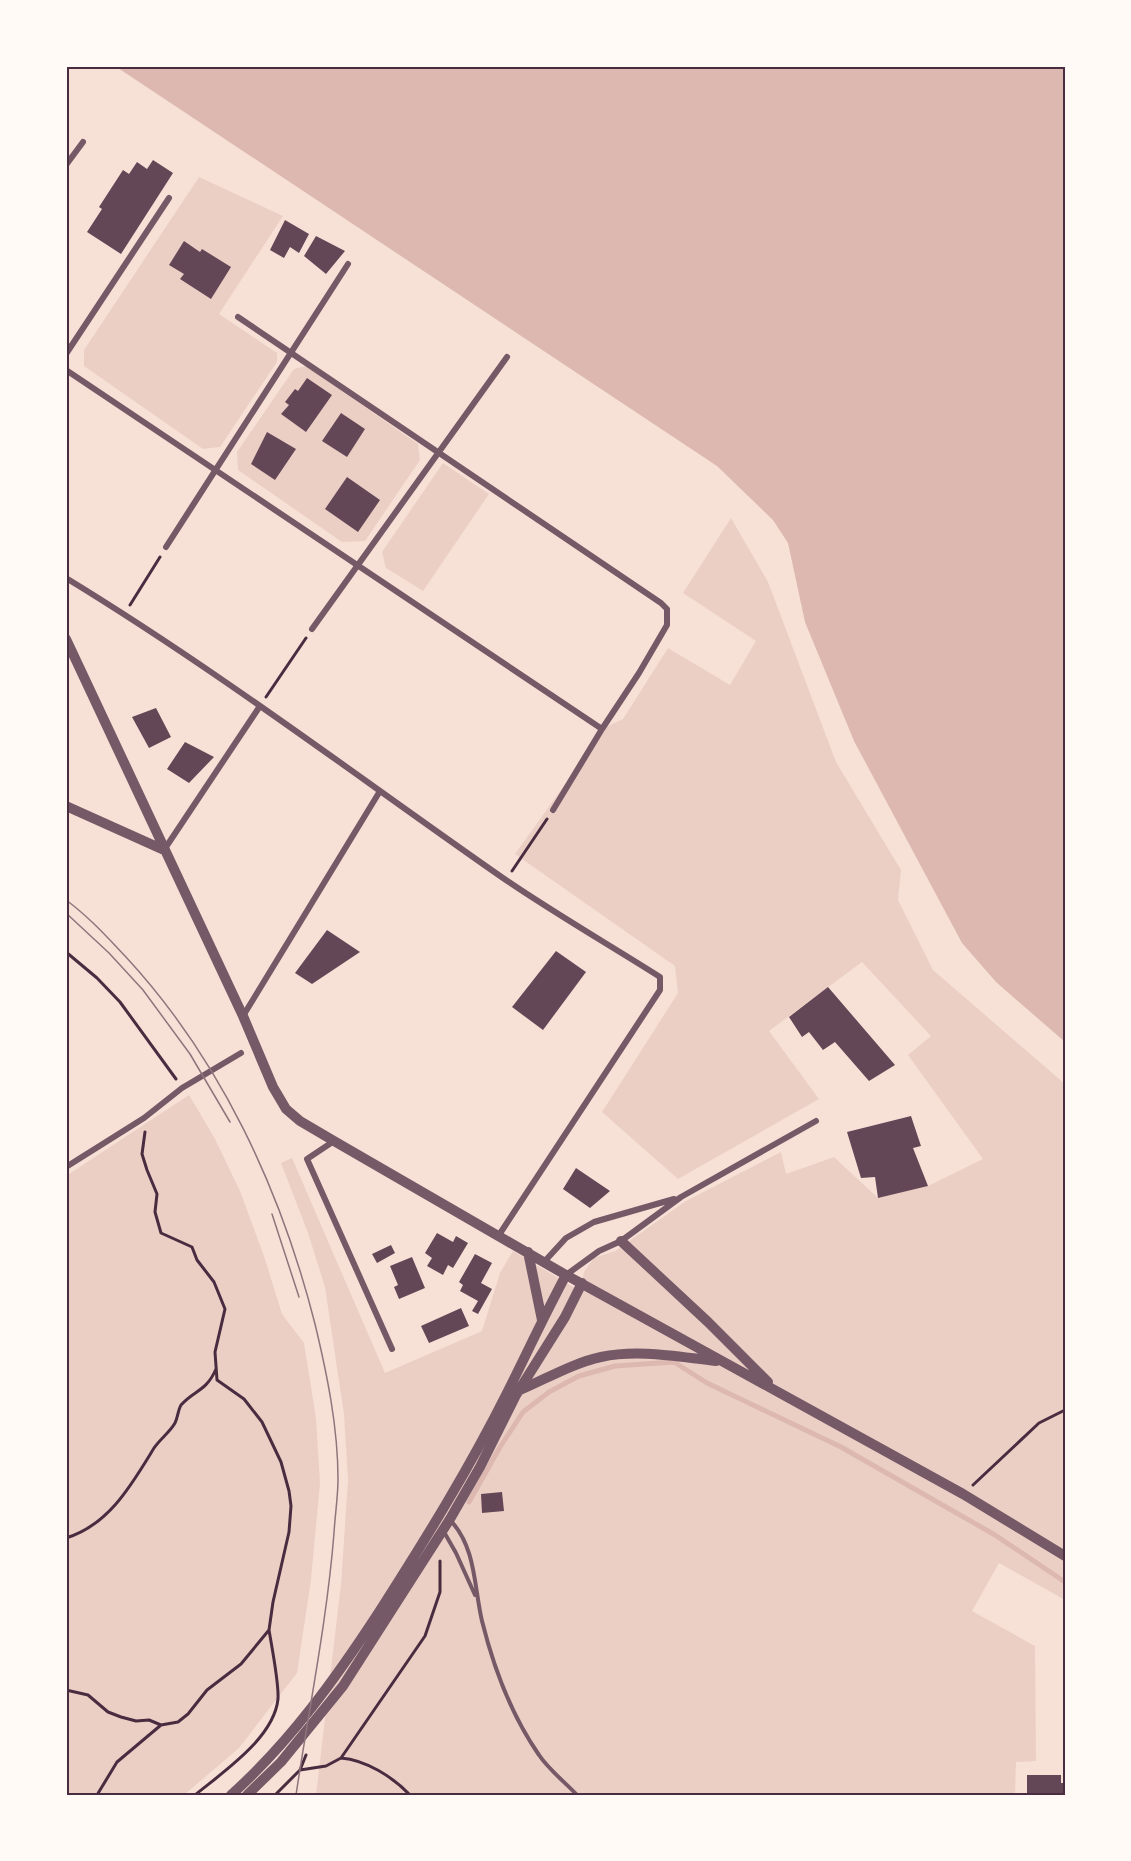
<svg xmlns="http://www.w3.org/2000/svg" width="1131" height="1861" font-family="'Nunito Sans',sans-serif">
	<style>
		.green { fill: #ebcfc5 }
		.water { fill: #dcb8b0 }
		.lines { fill: none; stroke-linecap: round; stroke-linejoin: round }
		.stream { stroke: #dcb8b0; stroke-width: 5 }
		.building { fill: #644757 }
		.path { stroke: #4a2c40; stroke-width: 3 }
		.service { stroke: #755966; stroke-width: 4 }
		.minor { stroke: #755966; stroke-width: 6 }
		.tertiary { stroke: #755966; stroke-width: 10 }
		.tram { stroke: #8f747c; stroke-width: 1.5 }
		.neatline { fill: none; stroke: #4a2c40; stroke-width: 2 }
	</style>
	<rect width="100%" height="100%" fill="#f7e1d7"/>
	<path class="green" d="M199,177L283,216L219,314L277,353V362L220,447L203,449L84,366V350Z
		M306,366L418,444L420,460L365,541L342,542L238,470L237,452L294,369Z
		M443,463L489,494L423,591L386,568L382,552Z
		M731,518L768,582L836,762L901,870L898,900L933,970L1065,1084V1600L999,1563L972,1611L1035,1646L1036,1761L1016,1762L1015,1795H316L341,1584L348,1480L344,1415L325,1287L308,1233L281,1163L292,1158L385,1373L482,1331L500,1273L513,1251L580,1291L584,1272L594,1258L615,1251L686,1201L781,1152L786,1174L834,1157L878,1198L928,1186L983,1159L908,1055L931,1036L862,962L769,1031L819,1099L678,1179L602,1112L678,993L675,966L515,854L606,727L623,719L668,648L730,685L756,641L683,593Z
		M189,1095L214,1137L240,1191L264,1256L282,1314L304,1343L316,1418L320,1483L311,1580L297,1673L239,1748L184,1795H66V1176Z"/>
	<path class="water" d="M115,66H1065V1042L996,982L962,943L854,741L805,622L788,543L773,520L717,466Z"/>
	<g class="lines">
		<path class="stream" d="M469,1502L500,1447L523,1412L549,1392L579,1376L615,1366L674,1362L707,1383L841,1447L995,1535L1065,1582"/>
	</g>
	<path class="building" d="M153,160L173,173L121,254L87,232L102,209L99,207L123,170L129,174L137,162L147,169Z
		M285,220L309,234L299,253L290,247L284,258L270,250Z
		M316,236L345,251L326,274L304,256Z
		M184,241L200,252L202,249L231,267L211,299L180,279L184,274L169,265Z
		M307,378L332,395L306,432L281,414L289,405L285,402L295,389L298,391Z
		M341,413L365,429L347,457L322,441Z
		M267,432L296,449L275,480L251,464Z
		M347,477L380,500L358,532L325,509Z
		M156,708L171,737L149,748L132,717Z
		M185,742L214,757L189,783L167,769Z
		M327,930L360,952L312,984L295,973Z
		M556,951L586,972L543,1030L512,1007Z
		M828,987L895,1065L869,1081L835,1042L823,1050L809,1032L802,1037L789,1017Z
		M911,1116L921,1146L913,1148L928,1186L878,1198L875,1177L861,1178L847,1132Z
		M576,1168L610,1191L590,1208L563,1189Z
		M437,1233L453,1242L456,1236L468,1243L453,1268L448,1265L443,1275L427,1266L432,1258L425,1253Z
		M391,1245L395,1253L377,1263L372,1254Z
		M475,1254L492,1263L481,1283L492,1289L478,1314L472,1311L478,1301L460,1291L463,1285L459,1282Z
		M412,1257L425,1288L399,1299L394,1287L398,1285L390,1266Z
		M461,1308L469,1326L429,1343L421,1326Z
		M502,1492L504,1511L482,1513L481,1494Z
		M1027,1775H1061V1783H1065V1795H1027Z"/>
	<g class="lines">
		<path class="path" d="M130,605L160,557
			M266,697L306,638
			M512,871L547,819
			M66,952L97,978L120,1002L176,1079
			M973,1485L1039,1423L1065,1410
			M66,1538C109,1525 132,1484 154,1448C160,1439 170,1432 175,1423C178,1417 178,1410 181,1405C194,1390 206,1392 216,1369
			M66,1690L88,1695L108,1712L121,1717L136,1721L149,1720L161,1725L178,1722L188,1714L207,1690L241,1664L269,1630L273,1602L289,1532L291,1506L289,1491L281,1462L262,1422L244,1399L217,1380L215,1352L225,1309L214,1282L197,1260L192,1247L161,1233L155,1212L157,1194L147,1170L142,1154L145,1132
			M341,1758C366,1760 393,1777 410,1795
			M300,1770L306,1755
			M97,1795L117,1762L161,1725
			M195,1795C223,1772 274,1738 278,1699C279,1683 272,1648 269,1630
			M275,1795L300,1770L326,1766L341,1758L425,1636L440,1592V1561"/>
		<path class="service" d="M451,1521C476,1548 474,1587 482,1621C494,1669 511,1715 539,1755C549,1770 565,1782 577,1795
			M444,1532L456,1553L475,1595"/>
		<path class="minor" d="M66,165L83,142
			M66,354L169,198
			M66,370L602,729L639,673L667,625V609L661,603L238,317
			M166,547L348,264
			M66,578C217,670 358,777 503,878C554,913 608,944 660,977V990L499,1235
			M312,629L507,357
			M553,810L602,729
			M164,850L260,706
			M243,1016L380,791
			M334,1141L307,1159L392,1349
			M66,1167L144,1118L182,1088L241,1053
			M544,1262L566,1238L594,1222L674,1199
			M566,1275L599,1251L621,1241L681,1197L816,1121"/>
		<path class="tertiary" d="M66,639L243,1016L273,1087L286,1109L300,1121L334,1141L566,1275L963,1494L1065,1556
			M66,806L164,850
			M621,1241L708,1322L768,1382
			M528,1252L542,1320
			M520,1390C546,1379 573,1363 601,1357C639,1349 678,1357 716,1361
			M231,1795C290,1742 336,1678 379,1612C425,1540 469,1469 507,1393C527,1353 545,1314 566,1275
			M247,1795L281,1762L343,1686L450,1519L480,1467L516,1395L565,1317L582,1283"/>
		<path class="tram" d="M66,900C88,916 107,937 126,957C221,1060 281,1190 315,1324C327,1374 338,1427 338,1479C338,1497 335,1515 334,1533C327,1621 309,1708 296,1795
			M66,913L109,953L143,990L190,1054L230,1122
			M272,1214L299,1297"/>
	</g>
	<rect width="1131" height="1861" fill="none" stroke="#fffaf5" stroke-width="135"/>
	<rect x="68" y="68" width="996" height="1726" class="neatline"/>
</svg>
